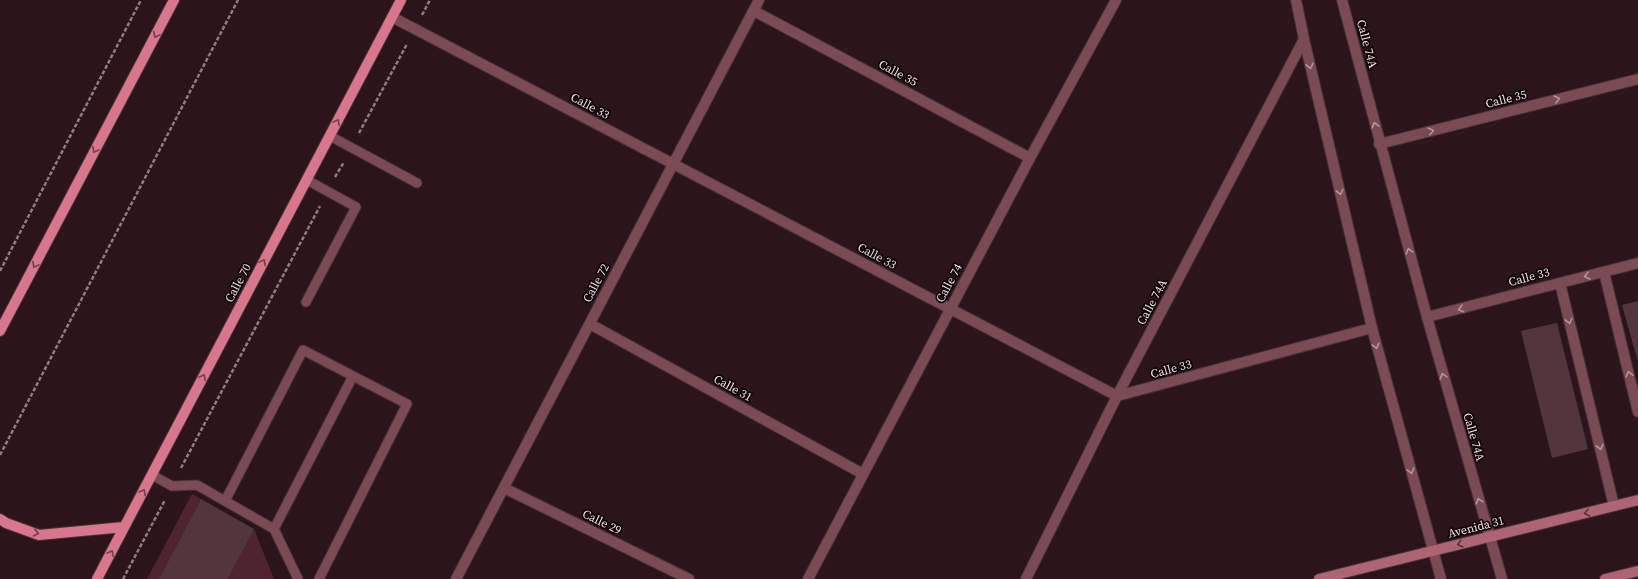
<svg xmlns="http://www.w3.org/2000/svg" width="1638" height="579" font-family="'Source Serif 4',serif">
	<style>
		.green { fill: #4e252f }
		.building { fill: #51373c }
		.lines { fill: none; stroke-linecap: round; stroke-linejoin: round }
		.service-casing { stroke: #483136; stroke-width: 11 }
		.minor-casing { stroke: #483136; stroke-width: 12 }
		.tertiary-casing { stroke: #483136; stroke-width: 12 }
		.secondary-casing { stroke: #483136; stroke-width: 12 }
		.primary-casing { stroke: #483136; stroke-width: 12 }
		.path { stroke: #8f7c80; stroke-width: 2.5; stroke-dasharray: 4 2; stroke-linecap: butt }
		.service { stroke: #7a4b54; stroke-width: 9 }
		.minor { stroke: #7a4b54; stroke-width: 10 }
		.tertiary { stroke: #7a4b54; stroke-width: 10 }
		.secondary { stroke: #af6474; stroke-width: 10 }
		.primary { stroke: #d8768c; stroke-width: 10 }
		.oneway { stroke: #733e49 }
		.oneway2 { stroke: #b6969c }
		.oneway3 { stroke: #563037 }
		.labels { text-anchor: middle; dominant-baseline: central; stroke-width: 3.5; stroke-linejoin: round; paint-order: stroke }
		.street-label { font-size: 12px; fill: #f1e0e3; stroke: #0e0506 }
	</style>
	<rect width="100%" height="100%" fill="#2c151a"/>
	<path class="green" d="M192,494L201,499L159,579H147Z
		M254,529L274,579H228Z"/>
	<path class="building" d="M1638,301V362L1622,305Z
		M1557,323L1588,449L1552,458L1521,331Z
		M201,499L254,529L228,579H159Z"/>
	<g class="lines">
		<g class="service-casing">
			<path id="service" d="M330,136L417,183
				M306,302L356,207L307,180
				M152,475L172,486L197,485L225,501
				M274,529L353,376
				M298,579L274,529L225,501L303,350L407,404L319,579"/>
		</g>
		<g class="minor-casing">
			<path id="minor" d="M754,11L1030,158
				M392,17L1117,396L1372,328
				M1379,144L1638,79
				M1604,272L1638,412
				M1560,283L1614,506
				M1427,317L1638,263
				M590,324L863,474
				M504,488L689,579
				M456,579L759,0
				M808,579L1030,158L1116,0
				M1026,579L1117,396L1304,39"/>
		</g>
		<g class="tertiary-casing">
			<path id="tertiary" d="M1296,0L1304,39L1372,328L1441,579
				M1342,0L1427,317L1502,579"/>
		</g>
		<g class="secondary-casing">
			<path id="secondary" d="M1319,579L1638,500
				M1605,579L1638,571"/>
		</g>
		<g class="primary-casing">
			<path id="primary" d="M0,331L174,0
				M0,519L6,523L39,535L124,527
				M97,579L401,0"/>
		</g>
		<path class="path" d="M422,15L430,0
			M359,133L407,44
			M335,177L344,162
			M0,271L141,0
			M0,455L238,0
			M181,468L320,206
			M123,579L165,500"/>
		<use href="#service" class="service"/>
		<use href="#minor" class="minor"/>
		<use href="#tertiary" class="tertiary"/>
		<use href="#secondary" class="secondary"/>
		<use href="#primary" class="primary"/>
	</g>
	<defs><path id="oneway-chevron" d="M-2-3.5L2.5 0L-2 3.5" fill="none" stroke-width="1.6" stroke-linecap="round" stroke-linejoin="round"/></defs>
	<g class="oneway">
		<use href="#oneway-chevron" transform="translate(156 35) rotate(118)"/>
		<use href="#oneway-chevron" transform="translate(337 122) rotate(-62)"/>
		<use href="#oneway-chevron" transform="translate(95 150) rotate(118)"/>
		<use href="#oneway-chevron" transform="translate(263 262) rotate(-62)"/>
		<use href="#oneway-chevron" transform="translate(35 265) rotate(118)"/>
		<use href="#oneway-chevron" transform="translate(203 377) rotate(-62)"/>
		<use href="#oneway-chevron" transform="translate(143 492) rotate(-62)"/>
		<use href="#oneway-chevron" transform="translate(36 533) rotate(13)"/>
		<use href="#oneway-chevron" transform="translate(111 553) rotate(-62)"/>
	</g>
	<g class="oneway2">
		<use href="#oneway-chevron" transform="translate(1310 66) rotate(77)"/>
		<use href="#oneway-chevron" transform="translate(1557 99) rotate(-14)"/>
		<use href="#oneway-chevron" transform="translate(1375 125) rotate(-105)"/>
		<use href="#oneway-chevron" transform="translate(1431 131) rotate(-14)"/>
		<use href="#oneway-chevron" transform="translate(1340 192) rotate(77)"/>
		<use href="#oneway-chevron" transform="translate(1409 251) rotate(-105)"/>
		<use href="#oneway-chevron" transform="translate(1587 276) rotate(166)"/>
		<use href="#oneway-chevron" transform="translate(1461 309) rotate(165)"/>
		<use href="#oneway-chevron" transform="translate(1569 321) rotate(76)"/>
		<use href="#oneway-chevron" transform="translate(1376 346) rotate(75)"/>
		<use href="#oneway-chevron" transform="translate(1629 374) rotate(-104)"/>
		<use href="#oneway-chevron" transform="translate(1443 376) rotate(-106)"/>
		<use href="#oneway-chevron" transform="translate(1600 447) rotate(76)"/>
		<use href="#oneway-chevron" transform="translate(1411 471) rotate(75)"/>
		<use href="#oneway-chevron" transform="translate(1479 501) rotate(-106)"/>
	</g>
	<g class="oneway3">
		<use href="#oneway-chevron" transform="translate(1587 513) rotate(166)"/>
		<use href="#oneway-chevron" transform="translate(1460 544) rotate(166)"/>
	</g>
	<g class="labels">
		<g class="street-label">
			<text transform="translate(1367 44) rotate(75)">Calle 74A</text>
			<text transform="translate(898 73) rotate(28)">Calle 35</text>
			<text transform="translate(1506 99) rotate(-14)">Calle 35</text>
			<text transform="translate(590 106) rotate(28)">Calle 33</text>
			<text transform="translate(877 256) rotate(28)">Calle 33</text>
			<text transform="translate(1529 277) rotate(-15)">Calle 33</text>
			<text transform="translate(238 283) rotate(-62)">Calle 70</text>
			<text transform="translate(596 283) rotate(-62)">Calle 72</text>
			<text transform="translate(949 283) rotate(-62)">Calle 74</text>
			<text transform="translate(1152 302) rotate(-62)">Calle 74A</text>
			<text transform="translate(1171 369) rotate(-15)">Calle 33</text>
			<text transform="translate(733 388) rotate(29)">Calle 31</text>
			<text transform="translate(1474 437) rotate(74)">Calle 74A</text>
			<text transform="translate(602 522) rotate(26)">Calle 29</text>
			<text transform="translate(1476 527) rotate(-14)">Avenida 31</text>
		</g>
	</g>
</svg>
